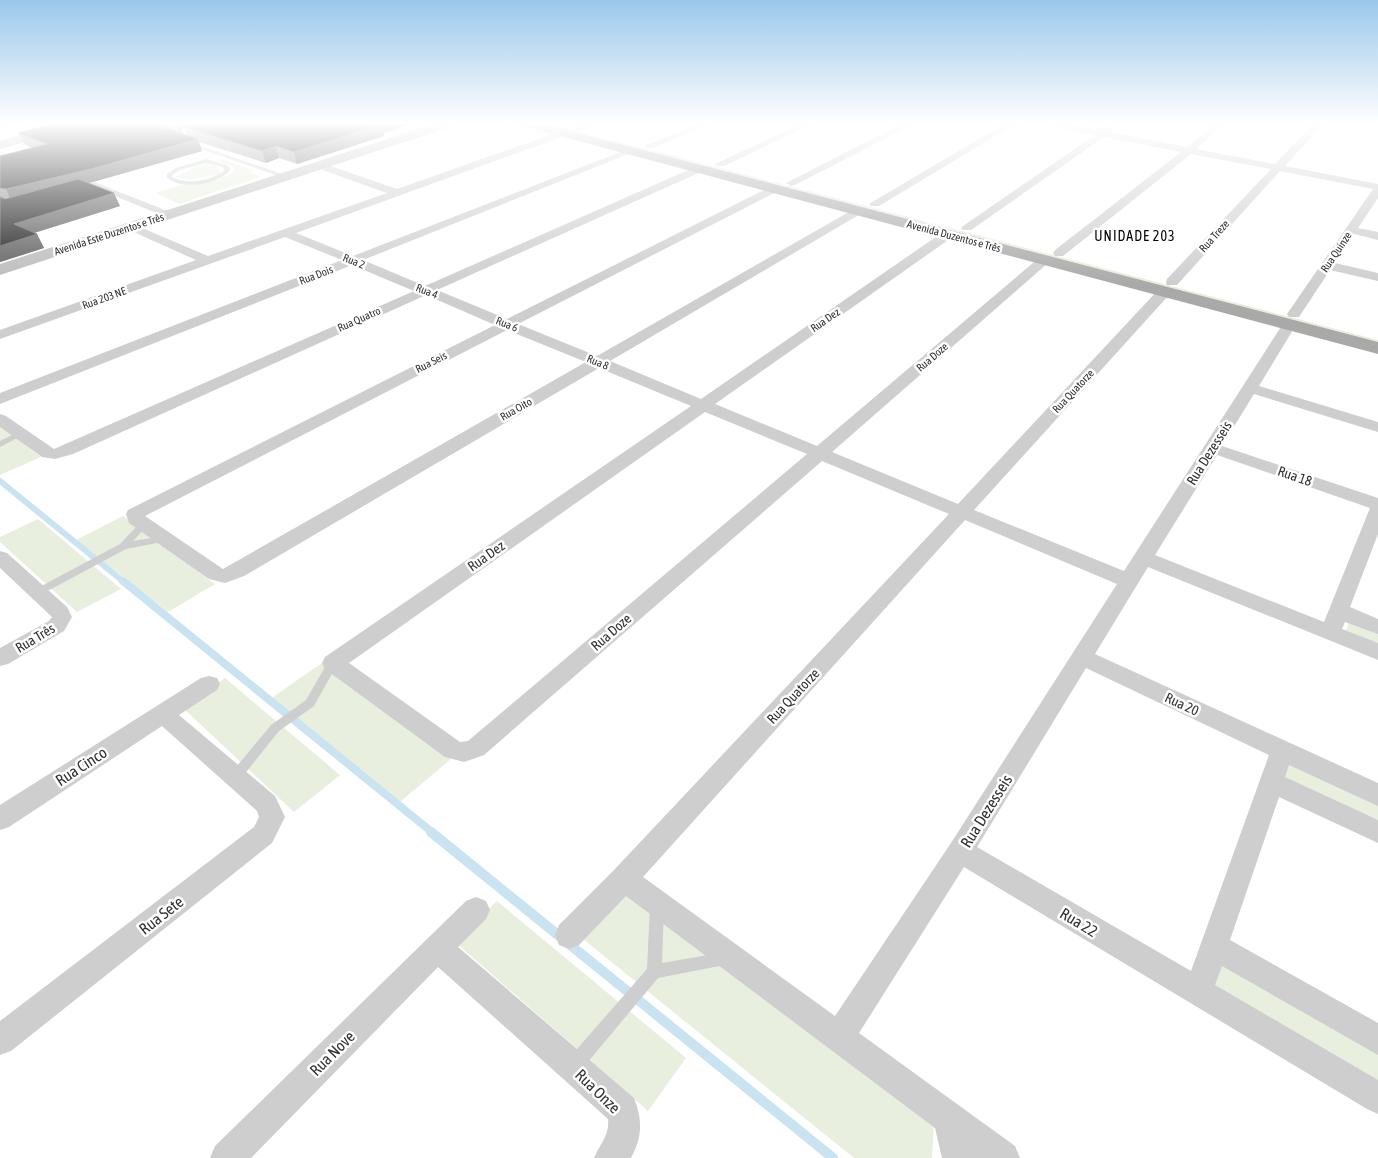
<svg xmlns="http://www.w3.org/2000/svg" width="1378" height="1158" font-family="'Asap Condensed',sans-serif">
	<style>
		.green { fill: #e8efdf }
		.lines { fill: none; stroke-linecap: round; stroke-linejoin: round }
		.stream-far2 { stroke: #c9e3f0; stroke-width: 6 }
		.stream-far1 { stroke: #c9e3f0; stroke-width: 8 }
		.stream { stroke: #c9e3f0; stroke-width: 10 }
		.service { fill: #cecece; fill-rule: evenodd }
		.pedestrian { fill: #cecece; fill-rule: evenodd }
		.minor { fill: #cecece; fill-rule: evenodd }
		.secondary { fill: #bbb; fill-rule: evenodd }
		.primary { fill: #a9a9a9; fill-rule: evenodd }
		.wall { fill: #8c8c8c }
		.shaded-wall { fill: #5d5d5d }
		.building { fill: #181818; stroke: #5d5d5d }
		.labels { text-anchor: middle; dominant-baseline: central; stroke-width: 5; stroke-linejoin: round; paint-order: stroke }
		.far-street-label { font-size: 11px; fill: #313131; stroke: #fff }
		.far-quarter-label { font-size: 14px; letter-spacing: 1px; fill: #000; stroke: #fff }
		.street-label { font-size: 14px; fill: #313131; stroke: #fff }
		.near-street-label { font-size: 16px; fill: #313131; stroke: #fff }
	</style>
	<rect width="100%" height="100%" fill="#fff"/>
	<path class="green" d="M540,124H553L1378,340V345Z
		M218,158L253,170L249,172L260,177L179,204L156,193C166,190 176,186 186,184C206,180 214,185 234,171L233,166L216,160Z
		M207,165L215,166L220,170L219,174L189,180L175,177L198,166Z
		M0,426L41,457L0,475Z
		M123,516L215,584L168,612L76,540Z
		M38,519L121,589L77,612L0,542V537Z
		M1350,619L1378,630V648L1345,634Z
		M322,663L452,758L400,802L270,699Z
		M225,678L340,775L294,812L183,708Z
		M1289,759L1378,801V824L1282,779Z
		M628,891L934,1123L932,1158H854L583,939Z
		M497,901L686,1058L648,1111L455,942Z
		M1223,960L1378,1050V1086L1212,988Z"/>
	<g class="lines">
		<path class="stream-far2" d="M0,481L124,582"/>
		<path class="stream-far1" d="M123,581L433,833"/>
		<path class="stream" d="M431,832L833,1158"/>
		<path class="service" d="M23,124H30L50,131L46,132Z
			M573,124H579L570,127V125Z
			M189,142L285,175L286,176L281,177L187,144Z
			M206,159L227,165L230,169L229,172C214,185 184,190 167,178V174L176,168ZM206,163L223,167L224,171C209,181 189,185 172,177V175L180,170Z
			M18,432H21L25,434L0,447V441Z
			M143,522L148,525L133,541L164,536L169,539L167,541L126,549L42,594H34L33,592L34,590L120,544L140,523Z
			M333,659L337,660L338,663L314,706L279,731L239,781L235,782L231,781L229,777L231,773L271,725L306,700L329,660Z
			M657,899L662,900L664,905L662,963L725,952L730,954L732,959L730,964L658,978L582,1069L576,1071L570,1069L568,1063L570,1057L647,969L650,905L652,900Z"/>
		<path class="pedestrian" d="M94,182L170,212L171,214L164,216L93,187L73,192L69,190Z"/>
		<path class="minor" d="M0,124H11L0,128Z
			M582,124H595L582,130H576V126Z
			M697,124H710L653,148H647L645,146Z
			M801,124H813L724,166H716L715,164Z
			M901,124H913L795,185L791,186L786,183Z
			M1004,124H1015L879,206H871L869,204Z
			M1049,124H1068L1101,130L1109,126L1114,129L1111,132L1187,147L1214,124H1224L1196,149L1275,164L1313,124H1323L1285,166L1378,184V198L1358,228L1378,232V240L1354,234L1335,263L1378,273V281L1330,270L1299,317H1289L1287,314L1373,189L1280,171L1177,285H1167L1166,282L1167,279L1271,169L1191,154L1063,256H1055L1053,253L1055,250L1181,152L1104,137L971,230H963L961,228L963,226L1095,135L1054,127Z
			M564,130L567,131V135L296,233L353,256L628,149H634L636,151L363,260L425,286L695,167H703L704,169L703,171L437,290L507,319L770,187H778L779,189L778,191L518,324L597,356L854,209H862L864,211L862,213L610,361L701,399L943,232H951L953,235L951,238L715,404L817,446L1040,257H1048L1050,260L1048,263L832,452L958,504L1159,289H1169L1171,292L1169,295L974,510L1124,571L1284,322H1294L1296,325L1259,386L1378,422V432L1254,394L1222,446L1378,498V534L1350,607L1378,619V634L1345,622L1342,629L1378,643V660L1148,567L1095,654L1378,783V806L1289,765L1285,777L1378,820V843L1279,797L1230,940L1378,1023V1055L1222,966L1215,985L1378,1080V1114L1367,1109L964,867L859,1033L1015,1146L1020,1158H942L935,1128L626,896L579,945L569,949L559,945L555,935L559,925L614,870L949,514L822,461L484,755L464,762L445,757L325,669L322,663L325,657L691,406L599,368L244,576L225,583L209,579L129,523L126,514L128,510L495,325L426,295L73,454L55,459L42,457L0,427V414L6,416L54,449L414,291L352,265L0,404V393L342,260L285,237L0,339V330L196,260L127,229L125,227L127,225H135L208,256L387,193L314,167V163H322L397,189ZM507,330L586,362L223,569L145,516ZM705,412L807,454L468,741L460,742L349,663ZM1217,455L1370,508L1324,622L1155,555ZM965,520L1117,584L951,843L835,1016L643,877ZM1086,668L1269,755L1191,971L977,847Z
			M0,551L7,553L67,607L72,617L64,631L8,664L0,666V648L49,621L52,617L0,568Z
			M209,676L217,678L220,684L217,690L179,715L275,796L285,817L272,843L11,1051L0,1055V1021L254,827L259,817L257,811L162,726L9,827L0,830V805L201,678Z
			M476,897L486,901L490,910L486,919L458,947L634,1098C643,1121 642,1137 631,1158H594C600,1144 610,1135 608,1119L438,967L251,1158H210L215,1146L466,901Z"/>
		<path class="secondary" d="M61,124H81L79,127L0,149V141Z
			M434,124H452L450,127L0,275V264Z"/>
		<path class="primary" d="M524,124H544L1378,342V354L526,127Z"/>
	</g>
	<path class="wall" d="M51,124H184L181,133L187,135L184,127L384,133V136L297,164L279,158L266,163L199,142L202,151L89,183L120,206L34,233L37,234L44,248L0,262V156L32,148L24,144L18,133Z"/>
	<path class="shaded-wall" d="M176,124H184L180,137L176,125Z
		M377,124H411L384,133V136L297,164L294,152Z
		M198,139L202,151L96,181L12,202L6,189Z
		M276,146L279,158L266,163L262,151Z
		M114,193L120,206L21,237L14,224Z
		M37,234L44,248L0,262V246Z"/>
	<path class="building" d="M51,124H155L198,139L91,169L6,189L0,188V156L47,144L18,133Z
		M185,124H382L294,152L276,146L262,151L184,127Z
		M78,179L114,193L14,224L37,234L0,246V197L5,199Z"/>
	<linearGradient id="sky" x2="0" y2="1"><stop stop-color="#9bc7eb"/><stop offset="0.43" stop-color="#fff"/><stop offset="1" stop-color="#fff" stop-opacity="0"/></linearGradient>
	<rect width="1378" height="286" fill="url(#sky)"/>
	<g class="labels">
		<g class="far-street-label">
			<text transform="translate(109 234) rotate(-18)">Avenida Este Duzentos e Três</text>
			<text transform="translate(954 236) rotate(15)">Avenida Duzentos e Três</text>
			<text transform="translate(1214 236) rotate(-48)">Rua Treze</text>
			<text transform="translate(1336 252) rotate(-56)">Rua Quinze</text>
			<text transform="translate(354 261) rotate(22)">Rua 2</text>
			<text transform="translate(316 275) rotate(-21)">Rua Dois</text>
			<text transform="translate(427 291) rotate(22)">Rua 4</text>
			<text transform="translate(104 298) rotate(-20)">Rua 203 NE</text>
			<text transform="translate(359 319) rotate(-24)">Rua Quatro</text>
			<text transform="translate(825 320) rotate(-35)">Rua Dez</text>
			<text transform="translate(507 324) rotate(22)">Rua 6</text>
			<text transform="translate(932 357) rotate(-41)">Rua Doze</text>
			<text transform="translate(431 362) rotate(-27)">Rua Seis</text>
			<text transform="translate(598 362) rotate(23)">Rua 8</text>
			<text transform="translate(1073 391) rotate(-47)">Rua Quatorze</text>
			<text transform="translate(516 409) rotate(-30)">Rua Oito</text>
		</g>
		<g class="far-quarter-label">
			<text x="1135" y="236">UNIDADE 203</text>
		</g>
		<g class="street-label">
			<text transform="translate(1209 453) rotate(-58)">Rua Dezesseis</text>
			<text transform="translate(1295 476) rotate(19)">Rua 18</text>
			<text transform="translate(486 556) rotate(-35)">Rua Dez</text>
			<text transform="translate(611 632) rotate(-41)">Rua Doze</text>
			<text transform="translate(35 638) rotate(-31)">Rua Três</text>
			<text transform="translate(793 696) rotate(-47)">Rua Quatorze</text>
			<text transform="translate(1182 704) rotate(25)">Rua 20</text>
		</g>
		<g class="near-street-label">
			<text transform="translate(81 766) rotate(-33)">Rua Cinco</text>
			<text transform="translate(986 811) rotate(-58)">Rua Dezesseis</text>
			<text transform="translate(161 915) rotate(-38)">Rua Sete</text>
			<text transform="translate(1079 922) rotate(31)">Rua 22</text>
			<text transform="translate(332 1053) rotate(-45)">Rua Nove</text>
			<text transform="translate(598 1091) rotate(44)">Rua Onze</text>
		</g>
	</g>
</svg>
